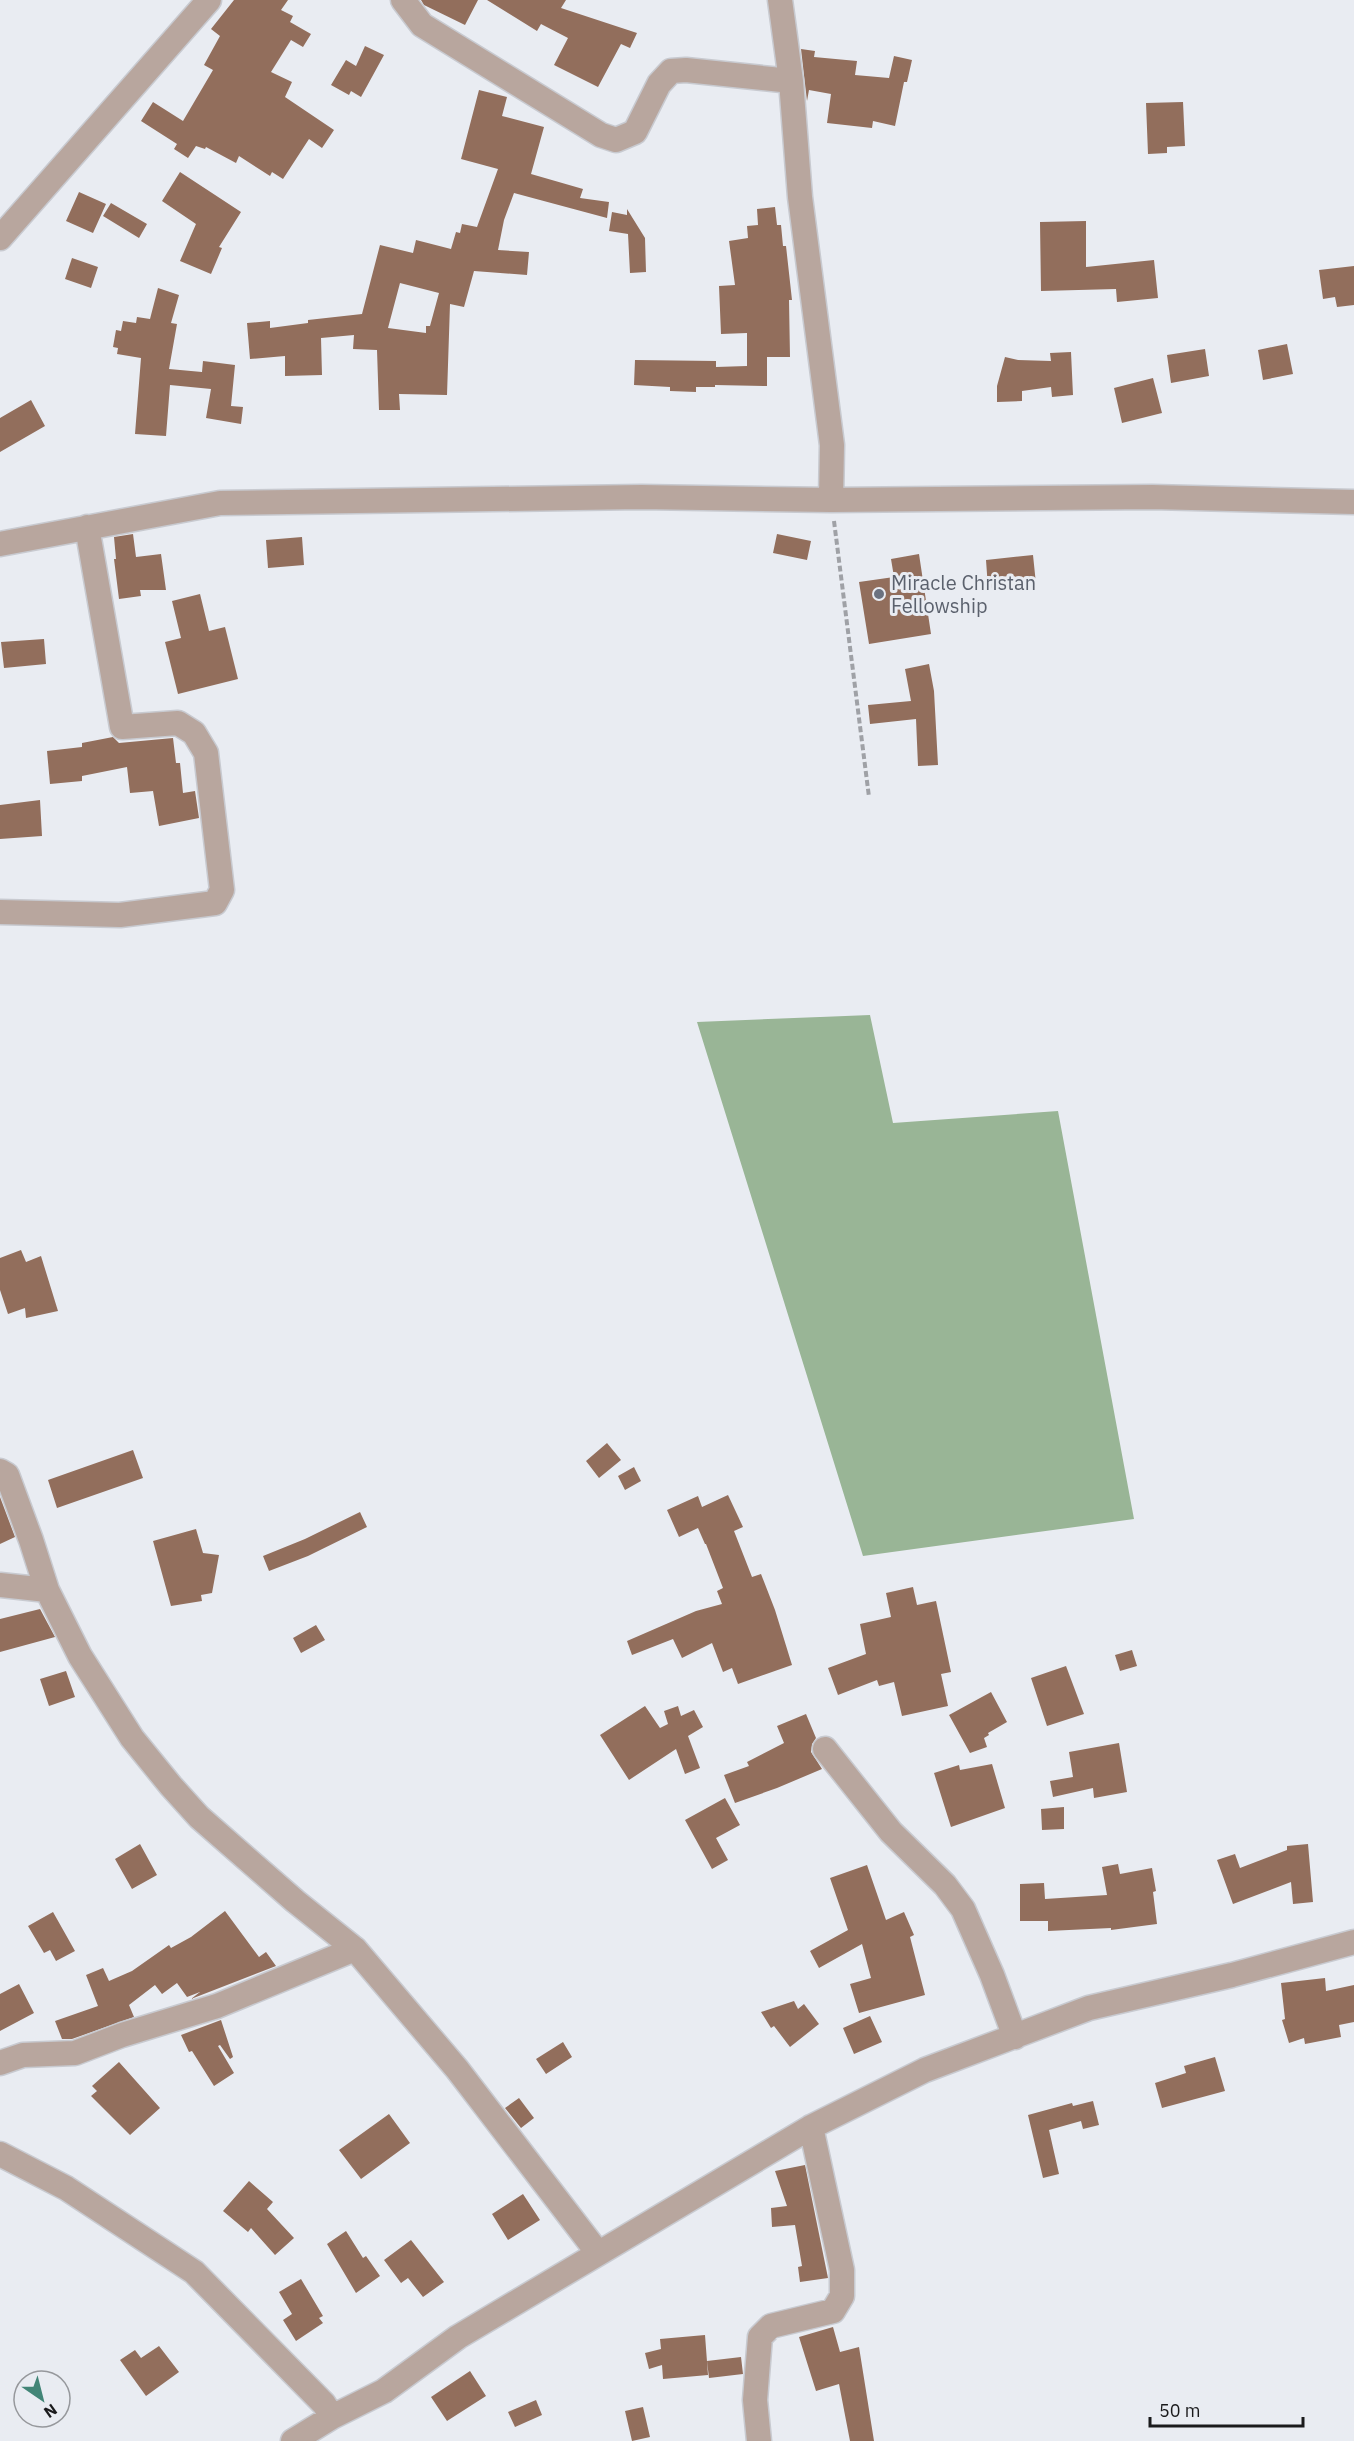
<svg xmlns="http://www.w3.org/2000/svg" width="1354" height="2441" font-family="'IBM Plex Sans',sans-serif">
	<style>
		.forest { fill: #99b596 }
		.building { fill: #926e5c; fill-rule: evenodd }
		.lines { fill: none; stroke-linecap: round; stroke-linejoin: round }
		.minor-casing { stroke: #c8cad0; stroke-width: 27 }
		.path { stroke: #9fa1a6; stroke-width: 4; stroke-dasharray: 6 3; stroke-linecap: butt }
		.minor { stroke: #b8a69e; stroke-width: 24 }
		.worship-dot { fill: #6b7280; stroke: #e9ecf2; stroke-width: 2 }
		.labels { text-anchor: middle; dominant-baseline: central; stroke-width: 6; stroke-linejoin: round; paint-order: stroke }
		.worship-label { font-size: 20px; fill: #5b616d; stroke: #e9ecf2; text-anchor: start }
	</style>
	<rect width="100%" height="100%" fill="#e9ecf2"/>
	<path class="forest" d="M870,1015L893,1123L1058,1111L1134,1519L863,1556L697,1022Z"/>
	<path class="building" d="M234,0H288L281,10L293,16L290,22L311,34L303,47L291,40L271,72L292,82L285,97L334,130L322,148L309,139L283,179L272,172L270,176L239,156L236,163L206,147L205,149L196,146L188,158L174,149L177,144L141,121L153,102L183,121L213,70L204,65L220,36L211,29Z
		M421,0H478L465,25L424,5Z
		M487,0H566L561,8L637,33L630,48L621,44L598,87L554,65L568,38L541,24L537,31Z
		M365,46L384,55L361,97L351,91L349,95L331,85L346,60L356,66Z
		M801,49L815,51L814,57L857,61L855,75L889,78L894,56L912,60L907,82H904L895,126L873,121L872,128L827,123L831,94L809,90L807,101Z
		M479,90L507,97L502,116L544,127L531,174L583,189L580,198L609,202L607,218L514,193L504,220L498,250L529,252L527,275L474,271L464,307L450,304L447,395L399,394L400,410H379L377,350L353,349L354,335L321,338L322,375L285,376V356L250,359L247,323L270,321V328L308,323V320L362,314L380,245L413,253L416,240L451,249L456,232L460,233L462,224L477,227L498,169L461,159ZM400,283L439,293L430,326H426V333L388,328Z
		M1183,102L1185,146L1167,147V153L1148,154L1146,103Z
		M180,172L241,212L219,247L222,248L211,274L180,261L196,224L162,201Z
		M79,192L106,204L93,233L66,221Z
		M111,203L147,224L139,238L103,216Z
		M775,207L777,225H781L783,246H786L792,300H789L790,357H767V386L715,385V387H696V392L670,391V387L634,385L635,360L716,361V367L747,366V333L721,334L719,286L735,285L729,241L748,238L747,226L758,225L757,209Z
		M627,209L645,238L646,272L630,273L628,234L609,231L612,212L627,215Z
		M1086,221V267L1154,260L1158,298L1117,302L1116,289L1041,291L1040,222Z
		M72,258L98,267L91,288L65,279Z
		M1354,266V305L1337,307L1335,297L1323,299L1319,270Z
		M158,288L179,295L171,323L177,324L169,369L202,372L203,361L235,365L231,406L243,407L241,424L206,418L211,389L170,385L166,436L135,434L141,358L117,354L118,348L113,347L116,330L121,331L123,321L136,323L137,317L150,319Z
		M1287,344L1293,374L1263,380L1258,350Z
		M1205,349L1209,376L1171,383L1167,355Z
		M1071,352L1073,395L1052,397L1051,387L1022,391V401L997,402V386L1005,357L1018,360L1051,361L1050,353Z
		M1153,378L1162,413L1122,423L1114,388Z
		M31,400L45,426L0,452V418Z
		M133,534L136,557L161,554L166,590H140L141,596L119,599L114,559H116L114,537Z
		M777,534L811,541L807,560L773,553Z
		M302,537L304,565L268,568L266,540Z
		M919,554L931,634L869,644L859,582L894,577L891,559Z
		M1033,555L1036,584L988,588L986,560Z
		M200,594L209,631L225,627L238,679L178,694L165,642L181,638L172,601Z
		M44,639L46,664L4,668L1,642Z
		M929,664L934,691L938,765L918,766L916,719L870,724L868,705L911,701L905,669Z
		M113,737L119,743L173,738L176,763H180L183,793L195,791L199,818L159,826L153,791L130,793L127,767L82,776V781L50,784L47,751L82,747V743Z
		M40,800L42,836L0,839V805Z
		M21,1250L26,1262L41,1256L58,1311L26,1318L25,1308L8,1314L0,1290V1258Z
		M607,1443L621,1460L599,1478L586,1461Z
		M133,1450L143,1478L57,1508L48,1480Z
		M634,1467L641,1481L625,1490L618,1476Z
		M728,1495L743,1527L734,1531L752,1577L761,1574L775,1610L792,1665L738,1684L732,1668L723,1672L712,1643L682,1658L673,1639L632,1655L627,1641L696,1611L722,1604L717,1591L723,1588L706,1544H705L698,1528L679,1537L667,1510L698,1496L702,1507Z
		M0,1497L15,1537L0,1544Z
		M360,1512L367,1527L308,1556L269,1571L263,1556L305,1539Z
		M196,1529L203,1553L219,1555L212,1593L201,1595L202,1601L171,1606L153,1541Z
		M913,1587L917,1605L936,1601L951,1672L941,1674L948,1706L902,1716L894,1682L879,1686L877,1680L838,1695L828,1668L866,1654L860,1624L891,1617L886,1593Z
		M40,1609L55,1637L0,1652V1619Z
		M316,1625L325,1640L301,1653L293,1638Z
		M1132,1650L1137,1666L1120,1671L1115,1655Z
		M1066,1666L1084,1714L1047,1726L1031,1678Z
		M66,1671L75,1697L49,1706L40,1679Z
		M991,1692L1007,1722L988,1733L989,1735L984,1738L987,1747L970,1753L949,1715Z
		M645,1706L660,1728L668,1724L664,1711L678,1706L681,1716L694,1710L703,1727L688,1736L700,1768L685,1774L676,1749L629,1780L600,1735Z
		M806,1714L816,1738L812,1744L811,1752L822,1769L777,1788L735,1803L724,1775L749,1766L747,1762L784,1743L777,1726Z
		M1119,1743L1127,1792L1094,1798L1093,1788L1053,1797L1050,1781L1073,1777L1069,1752Z
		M992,1764L1005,1808L951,1827L934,1773L959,1765L960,1770Z
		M725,1798L740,1825L716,1838L728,1860L712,1869L685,1820Z
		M1064,1807V1829L1042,1830L1041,1809Z
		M140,1844L157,1875L132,1889L115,1859Z
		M1308,1844L1313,1902L1293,1904L1291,1882L1233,1904L1217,1860L1235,1854L1240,1868L1287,1850V1846Z
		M1118,1864L1120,1874L1152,1868L1156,1891L1153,1892L1157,1924L1111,1930V1928L1048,1931V1921H1020V1884L1044,1883L1045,1899L1107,1895L1102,1867Z
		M867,1865L886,1920L904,1912L914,1935L910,1937L925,1995L859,2013L850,1984L871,1978L862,1944L819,1968L810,1951L848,1930L830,1878Z
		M225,1911L259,1957L266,1952L276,1966L191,1999L200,1992L187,1997L177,1983L162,1994L155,1985L129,2005L134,2017L72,2039H62L55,2021L98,2006L86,1975L103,1968L109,1981L132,1971L169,1945L171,1948L191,1937Z
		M53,1912L75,1951L56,1961L50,1950L44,1953L28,1926Z
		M1325,1978L1326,1991L1354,1985V2022L1339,2025L1341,2037L1305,2044L1304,2038L1289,2043L1282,2020L1285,2019L1281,1983Z
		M19,1984L34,2013L0,2031V1994Z
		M794,2001L798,2009L804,2004L819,2024L790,2047L774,2026L771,2028L761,2012Z
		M870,2016L882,2042L854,2054L843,2028Z
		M221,2020L233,2057L230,2059L220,2045L218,2046L234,2073L214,2086L192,2051L189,2052L181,2035Z
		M563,2042L572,2057L546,2074L536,2059Z
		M1215,2057L1225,2091L1162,2108L1155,2083L1186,2073L1184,2066Z
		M119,2062L160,2108L130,2135L91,2096L97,2091L92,2086Z
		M519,2098L534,2118L521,2128L505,2108Z
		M1093,2101L1099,2125L1083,2129L1081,2121L1049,2130L1059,2174L1043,2178L1028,2115L1072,2103L1073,2106Z
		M389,2114L410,2143L361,2179L339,2150Z
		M805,2165L828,2278L800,2282L798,2267L802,2266L795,2225L772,2227L771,2208L787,2206L775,2171Z
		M249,2181L273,2202L267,2209L294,2238L275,2255L251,2228L248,2232L223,2211Z
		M523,2194L540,2220L508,2240L492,2214Z
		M346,2231L363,2258L366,2256L380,2276L356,2293L327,2244Z
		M411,2240L444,2282L423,2297L408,2278L401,2283L384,2260Z
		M301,2279L323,2316L319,2318L323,2323L296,2341L283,2320L292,2314L279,2292Z
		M833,2327L840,2352L859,2347L874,2441H850L839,2384L816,2391L799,2337Z
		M705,2335L708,2375L663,2379L662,2365L649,2369L645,2353L661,2349L660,2339Z
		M159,2346L179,2372L146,2396L120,2360L135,2350L141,2358Z
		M741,2357L743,2374L709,2378L707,2361Z
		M470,2371L486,2396L447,2421L431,2397Z
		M536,2400L542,2415L515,2427L508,2412Z
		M643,2407L650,2437L632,2441L625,2411Z"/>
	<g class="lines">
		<g class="minor-casing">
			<path id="minor" d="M403,0L422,25L601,135L616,140L635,132L659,84L671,71L686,70L791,81
				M780,0L791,81L800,197L832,445L831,500
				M0,238L209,0
				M0,544L220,503L641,497L831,500L1152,497L1354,502
				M0,912L120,915L215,903L222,890L206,753L194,733L178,723L122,727L87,527
				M0,1471L7,1475L31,1540L47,1590
				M0,1585L47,1590L80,1656L132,1738L171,1786L199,1817L295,1901L355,1949L457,2069L598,2253
				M825,1749L891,1832L945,1885L963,1909L992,1975L1015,2037
				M0,2063L23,2055L75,2053L122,2035L217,2006L355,1949
				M0,2154L66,2188L194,2272L324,2404L332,2417
				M293,2441L332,2417L384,2391L458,2337L811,2127L925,2070L1089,2008L1232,1975L1354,1942
				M759,2441L755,2400L760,2337L771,2326L833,2311L842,2296V2270L811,2127"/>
		</g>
		<path class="path" d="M834,521L869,797"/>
		<use href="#minor" class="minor"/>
	</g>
	<circle class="worship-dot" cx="879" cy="594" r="6"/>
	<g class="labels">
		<g class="worship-label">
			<text x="891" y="582">Miracle Christan<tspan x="891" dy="23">Fellowship</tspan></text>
		</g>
	</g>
	<g transform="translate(42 2399) rotate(145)"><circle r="28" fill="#e9ecf2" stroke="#96989c" stroke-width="1.5"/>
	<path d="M0-4.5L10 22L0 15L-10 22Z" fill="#428577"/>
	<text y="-9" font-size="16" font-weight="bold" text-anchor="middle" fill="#1a1a1c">N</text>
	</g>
	<path d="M1150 2417v9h153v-9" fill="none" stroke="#1a1a1c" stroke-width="3"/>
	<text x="1159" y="2417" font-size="18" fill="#1a1a1c" stroke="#e9ecf2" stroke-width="4.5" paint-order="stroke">50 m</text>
</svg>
